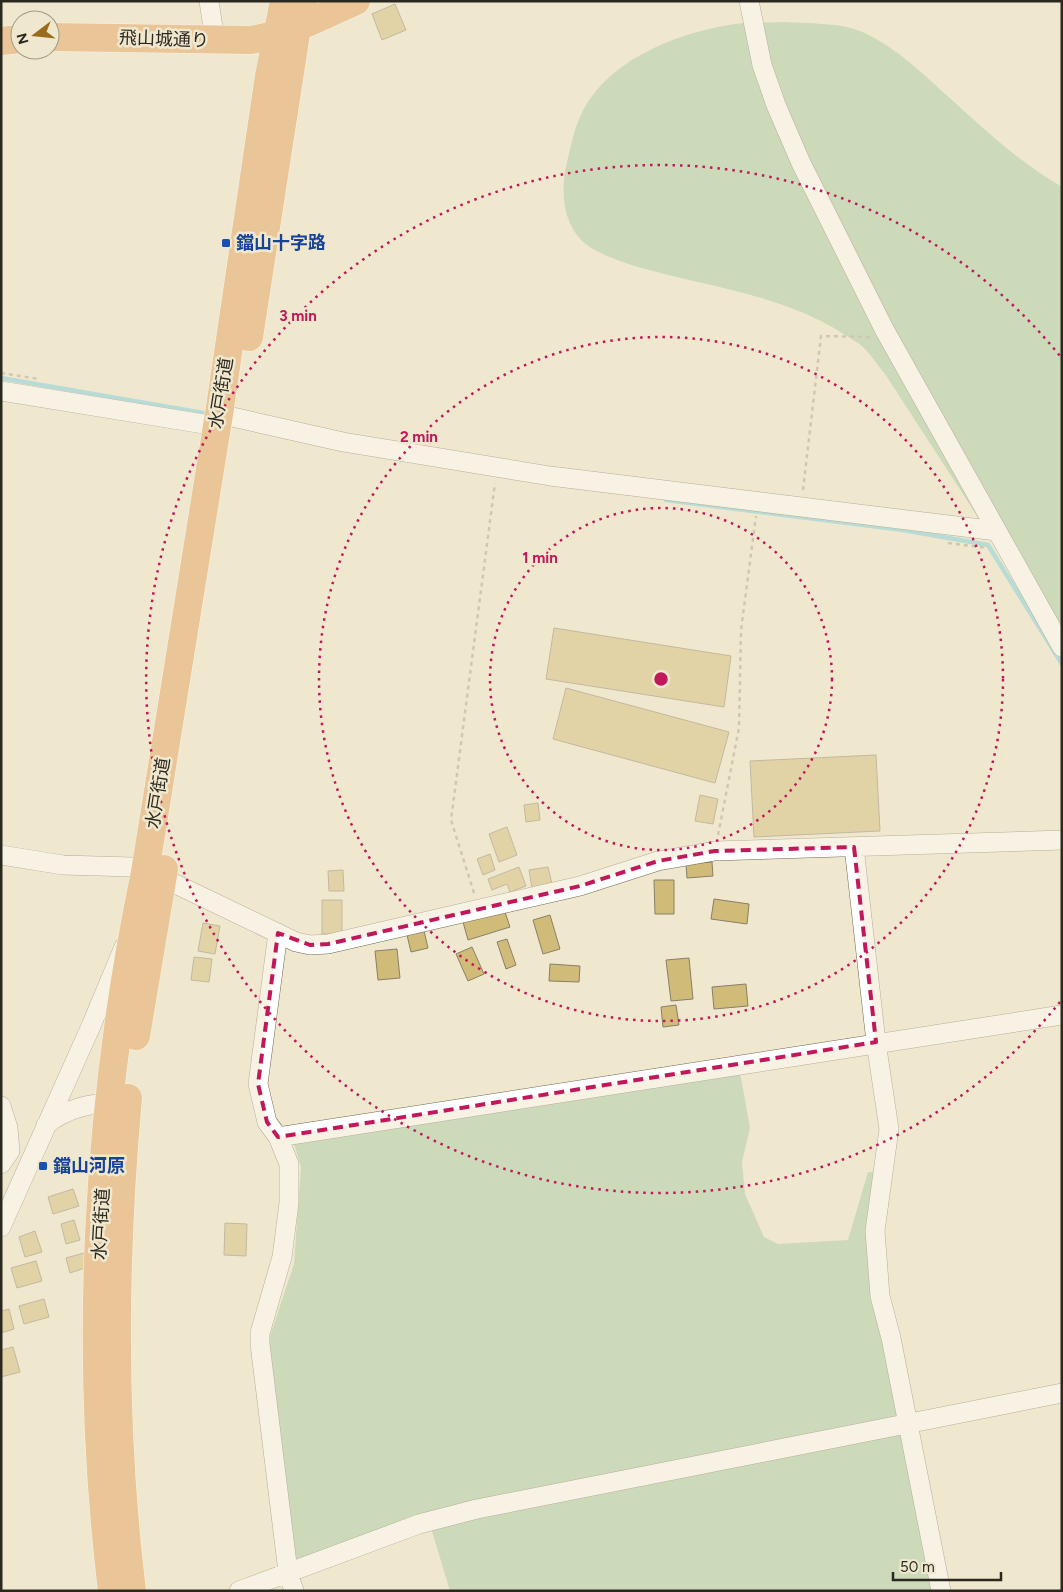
<svg xmlns="http://www.w3.org/2000/svg" width="1063" height="1592" font-family="Figtree,'Noto Sans JP',sans-serif">
	<style>
		.green { fill: #a0caa2 }
		.lines { fill: none; stroke-linecap: round; stroke-linejoin: round }
		.stream { stroke: #76cde1; stroke-width: 4.5 }
		.building { fill: #d0bb79; stroke: #878068 }
		.minor-casing { stroke: #6f6851; stroke-width: 20 }
		.highway-casing { stroke: #fff; stroke-width: 29 }
		.path { stroke: #a8a18e; stroke-width: 2.5; stroke-dasharray: 4 4; stroke-linecap: butt }
		.minor { stroke: #fff; stroke-width: 19 }
		.highway { stroke: #e19b57; stroke-width: 28 }
		.marked { fill: none; stroke: #c2185b; stroke-width: 4; stroke-dasharray: 10 6; stroke-linejoin: round }
		.ring { fill: none; stroke: #c2185b; stroke-width: 2.5; stroke-dasharray: 2.5 5 }
		.transit-dot { fill: #1a4fb4; stroke: #f0e8ce; stroke-width: 2 }
		.labels { text-anchor: middle; dominant-baseline: central; stroke-width: 5; stroke-linejoin: round; paint-order: stroke }
		.street-label { font-size: 18px; fill: #2b281f; stroke: #f0e8ce }
		.transit-label { font-size: 18px; font-weight: bold; fill: #164399; stroke: #f0e8ce; text-anchor: start }
		.centre { fill: #c2185b; stroke: #f0e8ce; stroke-width: 2.5 }
		.ring-label { font-size: 15px; text-anchor: middle; font-weight: bold; fill: #c2185b; stroke: #f0e8ce; stroke-width: 5; stroke-linejoin: round; paint-order: stroke }
	</style>
	<rect width="100%" height="100%" fill="#f0e8ce"/>
	<path class="green" d="M784,22C808,24 837,22 860,31C891,44 918,69 943,92C981,126 1017,161 1062,187V637L1009,565L885,374C878,366 872,356 864,348C858,342 849,338 842,333C784,296 715,288 649,270C630,265 595,254 581,240C561,218 561,188 567,162C571,146 574,129 581,115C606,60 679,32 735,24C751,22 768,23 784,22Z
		M740,1072L750,1128L742,1162L745,1194L764,1237L778,1244L848,1240L868,1172H879L900,1419L427,1512L295,1562L269,1339L294,1264L301,1167L294,1144Z
		M903,1434L933,1591H450L431,1528Z"/>
	<g class="lines">
		<path class="stream" d="M1,378L209,414
			M666,500L903,530L988,545L1062,664"/>
	</g>
	<path class="building" d="M395,4L406,30L382,40L372,14Z
		M554,628L731,656L724,707L546,679Z
		M566,688L729,732L715,783L553,739Z
		M876,755L880,831L754,837L750,761Z
		M700,795L718,799L713,824L695,821Z
		M538,803L540,820L526,822L524,805Z
		M507,827L517,855L499,862L489,834Z
		M490,854L495,870L483,875L477,859Z
		M712,862L713,876L687,878L686,864Z
		M519,867L526,886L510,892L507,884L492,890L488,879Z
		M548,867L552,884L532,888L529,870Z
		M343,870L344,891H329L328,871Z
		M654,880H674V914H655Z
		M714,899L749,904L747,924L711,919Z
		M322,900H342V934H322Z
		M504,909L510,927L468,940L463,922Z
		M550,915L560,949L543,954L533,920Z
		M203,923L220,926L215,954L198,951Z
		M424,931L428,948L411,952L407,935Z
		M507,939L516,965L506,969L497,942Z
		M472,947L484,974L468,981L456,954Z
		M397,949L400,978L378,980L375,951Z
		M194,957L212,959L209,982L191,980Z
		M689,958L693,999L671,1001L666,960Z
		M550,964L580,966L579,982L549,981Z
		M746,984L748,1006L714,1009L712,987Z
		M676,1005L679,1025L663,1027L661,1007Z
		M73,1189L79,1206L53,1214L48,1197Z
		M74,1220L80,1240L66,1244L61,1224Z
		M225,1223L247,1224L246,1256L224,1255Z
		M35,1231L42,1252L25,1257L19,1237Z
		M84,1253L88,1267L70,1273L66,1258Z
		M36,1261L42,1281L17,1288L11,1268Z
		M44,1299L49,1317L24,1324L19,1306Z
		M9,1309L14,1329L1,1333V1311Z
		M13,1347L20,1372L1,1377V1350Z"/>
	<g class="lines">
		<g class="minor-casing">
			<path id="minor" d="M209,1L215,41
				M749,1L762,65L776,105L801,163L884,329L1062,647
				M1,391L216,426
				M219,414L343,442L550,476L997,531
				M854,847L876,1042L889,1129L875,1231L880,1296L891,1338L941,1591
				M1,855L63,865L132,867L163,878L296,942L310,945L328,944L580,886L658,861L715,851L1062,840
				M278,933L258,1084L267,1122L278,1137L289,1164V1203L282,1257L260,1333V1344L288,1572L294,1591
				M1,1106L8,1128L10,1151L1,1164
				M46,1125C66,1108 93,1102 119,1104
				M278,1137L1062,1015
				M1,1227L91,1026L124,947
				M239,1591L419,1524L477,1509L1062,1393"/>
		</g>
		<g class="highway-casing">
			<path id="highway" d="M50,37L250,40C288,35 322,16 356,1
				M1,41L20,39
				M249,337L297,27L303,1
				M136,1036L164,869
				M128,1098C113,1263 112,1427 132,1591
				M112,1591C83,1352 96,1107 145,872L219,414L269,76L284,1"/>
		</g>
		<path class="path" d="M1,373L39,379
			M803,490L821,336L870,337
			M948,543L988,548
			M718,835L739,728L741,630L756,516
			M474,893L451,820L495,483"/>
		<use href="#minor" class="minor"/>
		<use href="#highway" class="highway"/>
	</g>
	<path d="M0 0H1063V1592H0ZM854,847L876,1042L278,1137L267,1122L258,1084L278,933L310,945L328,944L580,886L658,861L715,851Z" fill="#f0e8ce" fill-opacity=".55" fill-rule="evenodd"/>
	<path class="marked" d="M854,847L876,1042L278,1137L267,1122L258,1084L278,933L310,945L328,944L580,886L658,861L715,851Z"/>
	<g class="ring">
		<circle cx="661" cy="679" r="171"/>
		<circle cx="661" cy="679" r="342"/>
		<path d="M1060 1002A514 514 0 1 1 1060 356"/>
	</g>
	<g class="transit-dot">
		<rect x="221" y="238" width="10" height="10" rx="2.5"/>
		<rect x="38" y="1161" width="10" height="10" rx="2.5"/>
	</g>
	<g class="labels">
		<g class="street-label">
			<text transform="translate(164 39) rotate(2)">飛山城通り</text>
			<text transform="translate(221 393) rotate(-81)">水戸街道</text>
			<text transform="translate(158 793) rotate(-81)">水戸街道</text>
			<text transform="translate(101 1224) rotate(-87)">水戸街道</text>
		</g>
		<g class="transit-label">
			<text x="236" y="243">鐺山十字路</text>
			<text x="53" y="1166">鐺山河原</text>
		</g>
	</g>
	<circle cx="661" cy="679" r="8" class="centre"/>
	<g class="ring-label">
		<text x="298" y="321">3 min</text>
		<text x="419" y="442">2 min</text>
		<text x="540" y="563">1 min</text>
	</g>
	<rect width="1063" height="1592" fill="none" stroke="#2b281f" stroke-width="5"/>
	<g transform="translate(35 35) rotate(254)"><circle r="24" fill="#f0e8ce" stroke="#a19b88"/>
	<path d="M0-4L9 19L0 12L-9 19Z" fill="#9a6b1c"/>
	<text y="-8" font-size="14" font-weight="bold" text-anchor="middle" fill="#2b281f">N</text>
	</g>
	<path d="M893 1572v8h108v-8" fill="none" stroke="#2b281f" stroke-width="2.5"/>
	<text x="900" y="1572" font-size="15" fill="#2b281f" stroke="#f0e8ce" stroke-width="4" paint-order="stroke">50 m</text>
</svg>
